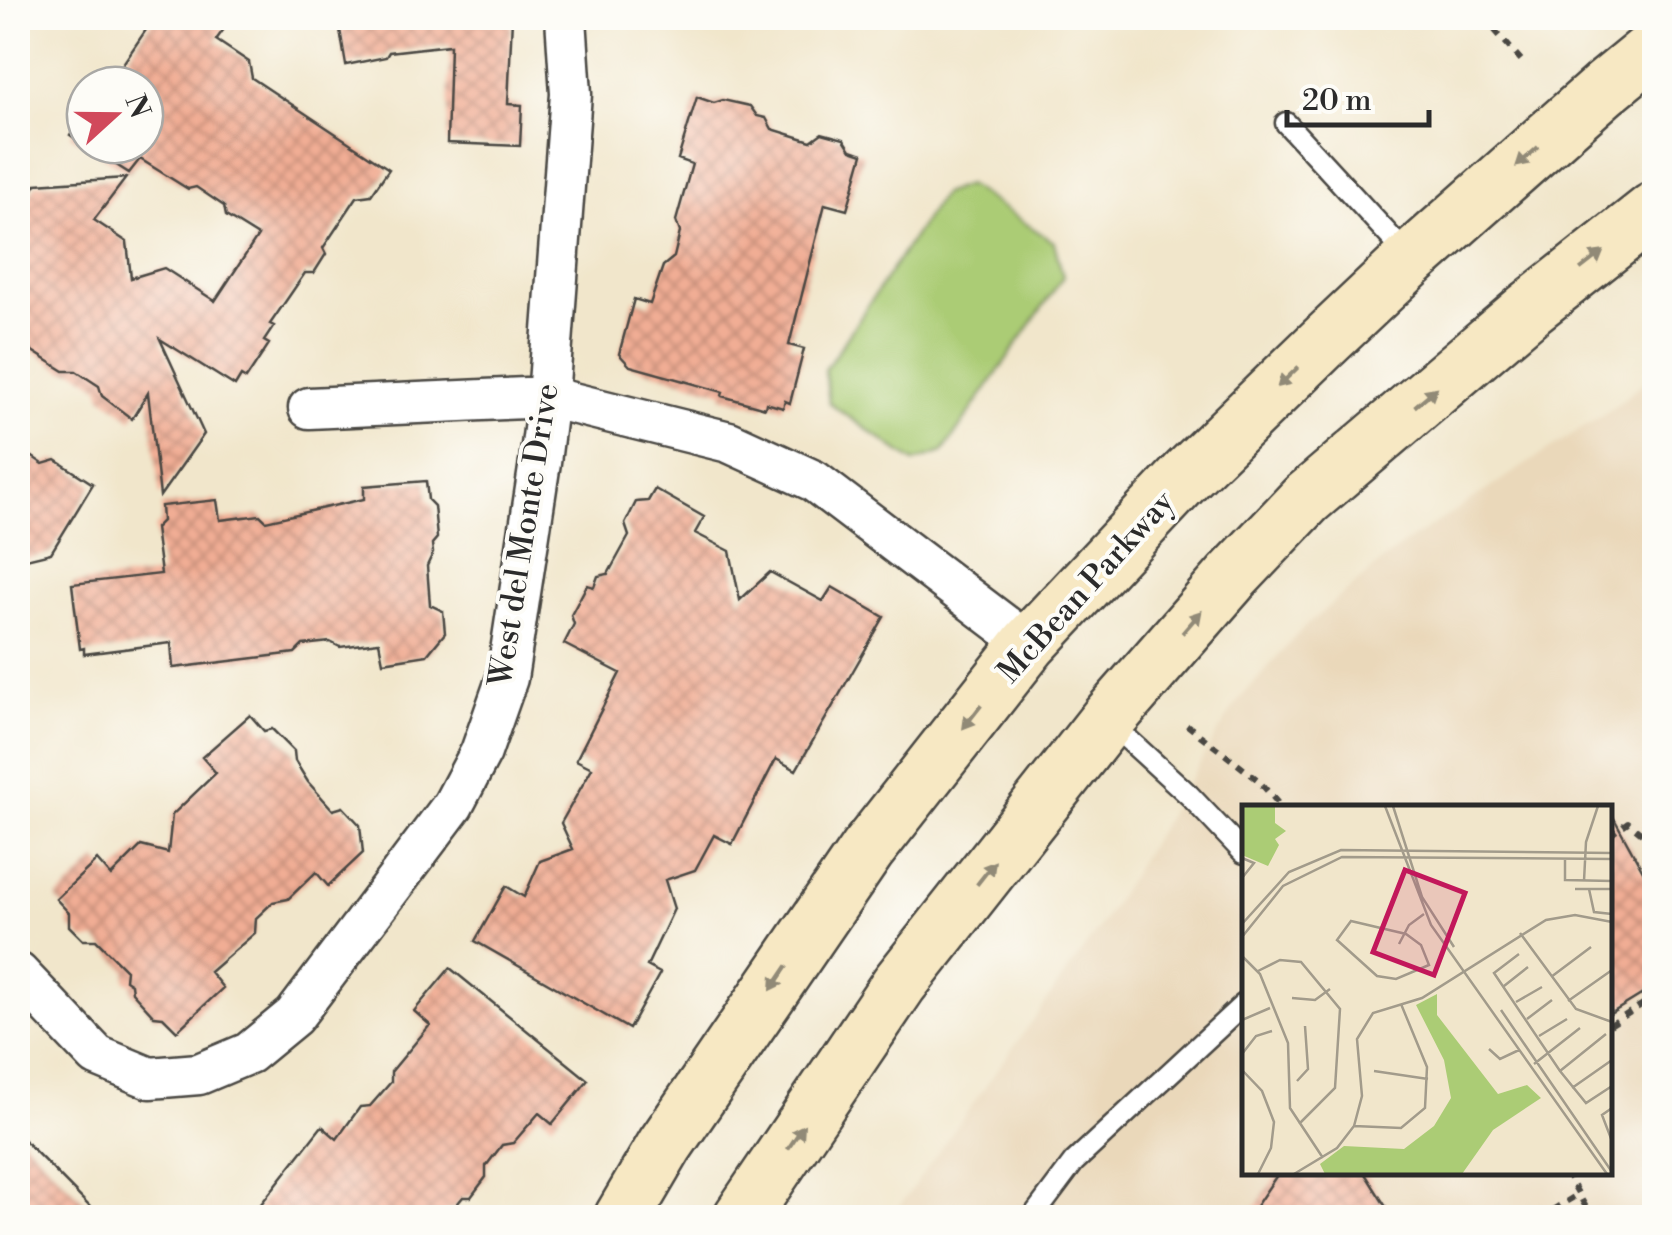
<svg xmlns="http://www.w3.org/2000/svg" width="1672" height="1235" font-family="'Libre Bodoni',serif">
	<style>
		.built { fill: #ead8ba; fill-rule: evenodd }
		.garden { fill: #abcc75; stroke: #6b7c50; stroke-width: 2.5 }
		.building { fill: url(#building-cross-hatch) }
		.lines { fill: none; stroke-linecap: round; stroke-linejoin: round }
		.lane-casing { stroke: #494743; stroke-width: 25 }
		.street-casing { stroke: #494743; stroke-width: 45 }
		.secondary-casing { stroke: #494743; stroke-width: 60 }
		.path { stroke: #494743; stroke-width: 6; stroke-dasharray: 8 8; stroke-linecap: butt }
		.lane { stroke: #fff; stroke-width: 20 }
		.street { stroke: #fff; stroke-width: 40 }
		.secondary { stroke: #f7e8c3; stroke-width: 55 }
		.oneway { fill: #918a77 }
		.labels { text-anchor: middle; dominant-baseline: central; stroke-width: 8; stroke-linejoin: round; paint-order: stroke }
		.street-label { font-size: 32px; fill: #2b2b2b; stroke: #fdfcf7 }
		.inset-road { fill: none; stroke: #a29b8b; stroke-width: 2.5 }
		.view { fill: #c2185b; fill-opacity: 0.15; stroke: #c2185b; stroke-width: 5 }
		.inset-edge { fill: none; stroke: #2b2b2b; stroke-width: 5 }
	</style>
	<defs>
		<pattern id="building-cross-hatch" width="8" height="8" patternUnits="userSpaceOnUse" patternTransform="scale(2.5)"><rect width="8" height="8" fill="#f1ad94"/><path d="M0 0l8 8M0 8l8-8" fill="none" stroke="#c38d79"/></pattern>
	</defs>
	<rect width="100%" height="100%" fill="#fdfcf7"/>
	<filter id="ink" filterUnits="userSpaceOnUse"><feTurbulence type="fractalNoise" baseFrequency=".01" numOctaves="2"/><feDisplacementMap in="SourceGraphic" scale="20" xChannelSelector="R" yChannelSelector="G"/><feConvolveMatrix kernelMatrix="1 2 1 2 8 2 1 2 1" color-interpolation-filters="sRGB"/></filter>
	<filter id="wash" filterUnits="userSpaceOnUse"><feTurbulence type="fractalNoise" baseFrequency=".0048" numOctaves="4" result="noise"/><feDisplacementMap in="SourceGraphic" scale="40" xChannelSelector="R" yChannelSelector="G"/><feGaussianBlur stdDeviation="2.25" result="paint"/><feColorMatrix in="noise" values="0 0 0 0 0 0 0 0 0 0 0 0 0 0 0 0 0 1.4 0 .05"/><feComposite in="paint" operator="in"/></filter>
	<g filter="url(#wash)">
		<rect width="100%" height="100%" fill="#f1e6cb"/>
		<path class="built" d="M1654,373V1217L891,1218L1099,928L1237,702L1302,629L1398,548L1614,407ZM1244,808H1610V1172H1244Z"/>
		<path class="garden" d="M967,185L1054,242L1063,277L943,452L914,462L829,403L825,370L942,194Z"/>
		<g id="blocks">
			<path class="building" d="M154,18H232L216,40L249,62L252,78L389,169L371,195L357,197L323,248L326,254L314,273H305L270,324L274,326L264,341L269,344L246,379L241,376L235,386L160,339L204,434L160,496L148,393L132,419L102,396L99,386L76,371H64L18,342V231L27,216L24,204L36,184L126,178L94,220L127,242L131,278L164,268L215,301L258,236L226,216L224,206L196,187L188,189L140,159L129,173L85,145H145V85H103L110,83Z
				M338,18H512L508,104L522,105L520,146L447,143L450,45L389,52L386,57L346,65Z
				M697,97L714,103L723,100L750,106L757,116L766,118L772,129L811,141L822,133L844,139L851,150L863,154L847,210L825,204L789,345L804,349L790,403L785,401L783,408L766,403L765,408L722,396L723,392L630,366L619,354L634,299L650,304L663,266L674,257L680,232L676,221L692,164L678,159Z
				M85,112V145L70,135Z
				M18,447L43,464L56,460L93,484L51,553L18,561Z
				M426,481L428,500L434,506L437,538L432,544L433,553L427,566L430,605L443,611L445,633L427,655L383,662L379,642L340,647L330,642L303,645L295,653L173,668L171,643L84,654V648L80,649L72,584L161,574L155,528L162,521L161,506L217,500L220,520L260,515L266,521L364,499V486Z
				M655,489L704,517L695,533L730,551L740,600L770,572L823,601L832,587L884,617L796,770L776,759L732,844L714,835L695,870L665,880L674,909L647,966L660,973L629,1029L475,941L506,886L524,897L540,861L573,849L561,823L592,768L576,760L620,673L564,644L574,624L571,615L587,585L594,587L598,576L608,574L629,536L625,524L636,502L648,501Z
				M250,715L264,731L272,729L294,751L295,761L308,782L333,810L343,807L360,825L363,853L328,886L316,872L288,899L273,902L256,918L255,933L210,972L223,988L177,1031L163,1017L154,1016L132,992L131,984L125,980L126,970L96,940H83L69,926V913L56,899L97,860L111,876L141,846L168,853L172,815L216,773L202,757Z
				M1610,811L1654,891V987L1610,1014Z
				M450,968L588,1080L552,1124L539,1113L513,1143L502,1145L486,1166V1177L471,1197H463L453,1209L446,1211L440,1218H250L322,1126L337,1139L360,1107L370,1106L391,1082V1072L430,1025L414,1011Z
				M18,1134L101,1218H18Z
				M1279,1172H1364L1393,1218H1248Z"/>
		</g>
	</g>
	<g filter="url(#ink)">
		<use href="#blocks" fill-opacity="0" stroke="#494743" stroke-width="2.5"/>
		<g class="lines">
			<g class="lane-casing">
				<path id="lane" d="M1286,123L1410,258
					M1108,721L1189,795L1244,853
					M1032,1218L1074,1162L1244,1004"/>
			</g>
			<g class="street-casing">
				<path id="street" d="M309,408L548,397L729,442L814,481L1029,644
					M18,973L97,1056L150,1078L199,1074L249,1053L294,1016L453,805L481,752L507,678L540,462L548,397L571,94L566,18"/>
			</g>
			<g class="secondary-casing">
				<path id="secondary" d="M622,1218L665,1145L867,850L1029,644L1189,473L1321,345L1412,259L1604,89L1654,48
					M741,1218L899,984L1107,720L1231,578L1306,499L1529,309L1654,210"/>
			</g>
			<path class="path" d="M1484,18L1521,60
				M1187,725L1258,780L1282,808
				M1610,835L1628,822L1654,843
				M1610,1025L1654,997
				M1566,1172L1592,1218
				M1539,1218L1579,1194"/>
			<use href="#lane" class="lane"/>
			<use href="#street" class="street"/>
			<use href="#secondary" class="secondary"/>
		</g>
		<defs><path id="oneway-solid" d="M-6-.8H1V-3.2L6.5 0L1 3.2V.8H-6Z" transform="scale(2.5)"/></defs>
		<g class="oneway">
			<use href="#oneway-solid" transform="translate(1527 157) rotate(138)"/>
			<use href="#oneway-solid" transform="translate(1592 260) rotate(-38)"/>
			<use href="#oneway-solid" transform="translate(1288 377) rotate(136)"/>
			<use href="#oneway-solid" transform="translate(1426 397) rotate(-40)"/>
			<use href="#oneway-solid" transform="translate(1192 622) rotate(-49)"/>
			<use href="#oneway-solid" transform="translate(972 717) rotate(128)"/>
			<use href="#oneway-solid" transform="translate(986 873) rotate(-52)"/>
			<use href="#oneway-solid" transform="translate(779 978) rotate(124)"/>
			<use href="#oneway-solid" transform="translate(796 1137) rotate(-56)"/>
		</g>
	</g>
	<g class="labels">
		<g class="street-label">
			<text transform="translate(524 535) rotate(-81)">West del Monte Drive</text>
			<text transform="translate(1086 587) rotate(-48)">McBean Parkway</text>
		</g>
	</g>
	<g transform="translate(1242 805)">
		<rect width="370" height="370" fill="#f1e6cb"/>
		<path d="M0,1H33V18L44,26L33,34L37,40L26,61L0,50ZM195,189V210L256,289L285,280L299,293L251,325L220,369H83L78,359L102,341L162,344L192,321L209,293L202,255L174,200Z" fill="#abcc75"/>
		<path class="inset-road" d="M143,1L189,120L365,369M151,1L180,92L212,142M0,53L12,58L0,73M323,55V75L370,76M342,76L344,37L356,1M333,84H370M347,84L352,107L370,109M109,116L164,129L179,140L187,160L154,174L135,171L95,135ZM0,119L47,67L99,45L370,48M278,128L334,204L370,217M0,132L41,81L100,52L370,54M157,139L167,120L182,109M277,149L252,168L318,266L344,298L370,281M0,151L18,169L46,238L48,303L81,353M16,166L38,155L59,157L98,204L93,283L57,319M309,172L349,142M262,181L286,162M50,193L73,195L88,184M326,196L370,165M274,197L300,182M259,205L370,367M285,214L310,195M0,215L28,203M297,231L325,214M247,244L258,254L277,245M0,249L14,231L30,226M292,259L338,223M0,265L20,286L32,317L29,343L16,369M132,266L186,274M318,266L364,229M55,276L66,264L63,221M330,283L370,255M370,303L360,310L370,336M112,321L159,323L183,303L185,262L159,199M52,369L95,343L112,321L120,291L115,234L131,208L180,193L304,115L333,110L370,117"/>
		<path class="view" d="M163,65L223,88L192,170L131,147Z"/>
		<rect width="370" height="370" class="inset-edge"/>
	</g>
	<rect width="1672" height="1235" fill="none" stroke="#fdfcf7" stroke-width="60"/>
	<g transform="translate(115 115) rotate(69)"><circle r="48" fill="#fdfcf7" stroke="#a9a8a5" stroke-width="2.5"/>
	<path d="M0-8L18 38L0 25L-18 38Z" fill="#d1495b"/>
	<text y="-15" font-size="28" font-weight="bold" text-anchor="middle" fill="#2b2b2b">N</text>
	</g>
	<path d="M1287 110v15h142v-15" fill="none" stroke="#2b2b2b" stroke-width="5"/>
	<text x="1302" y="110" font-size="30" fill="#2b2b2b" stroke="#fdfcf7" stroke-width="8" paint-order="stroke">20 m</text>
</svg>
